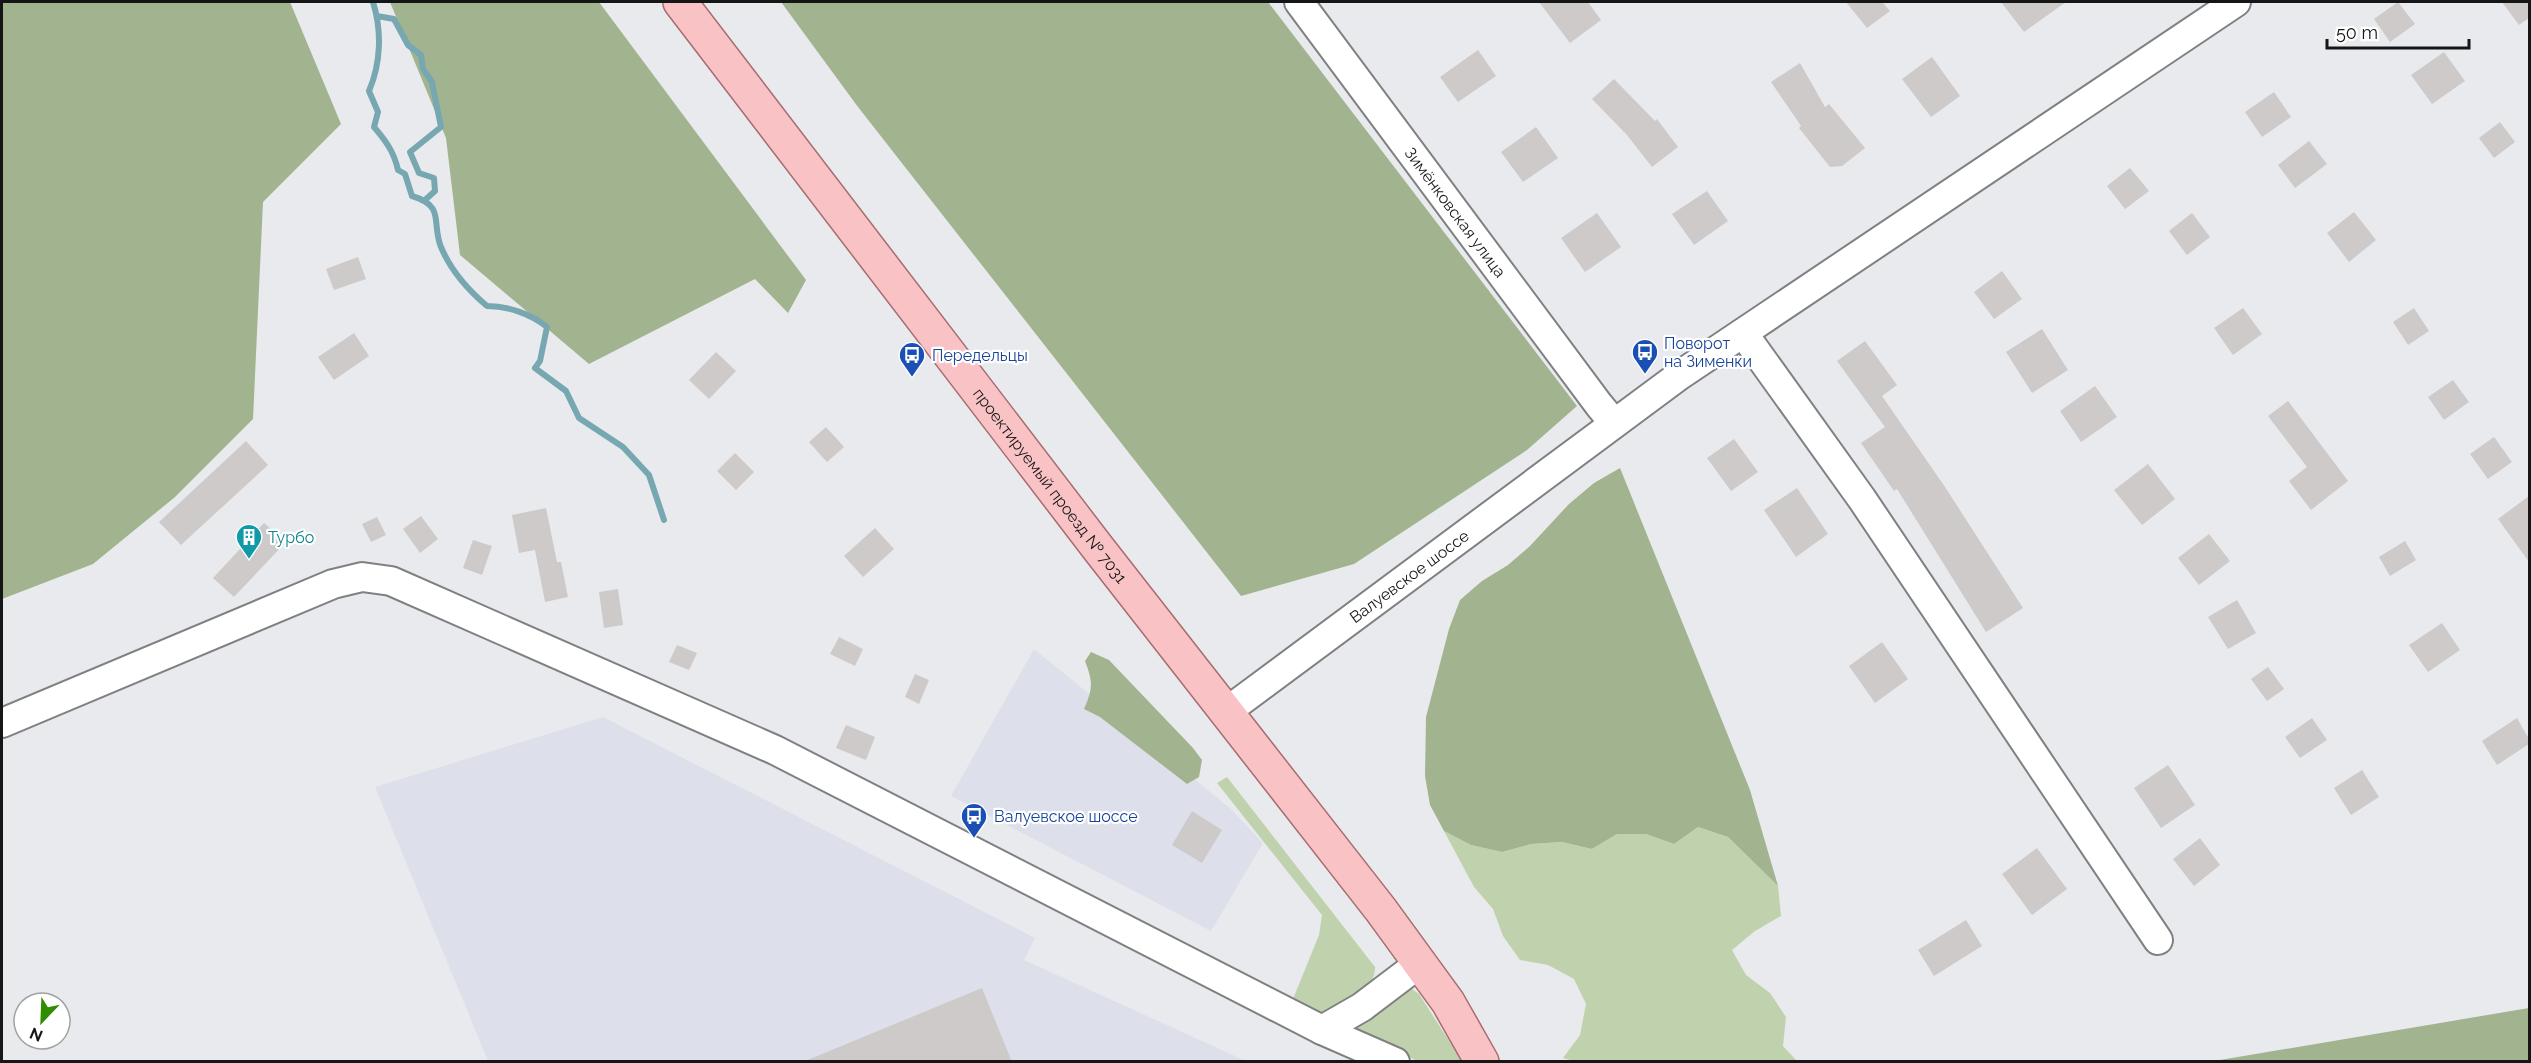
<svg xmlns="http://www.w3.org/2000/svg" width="2531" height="1063" font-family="Raleway,sans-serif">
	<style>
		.built { fill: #dde0ea }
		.green { fill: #c0d2ad }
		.forest { fill: #a2b38f }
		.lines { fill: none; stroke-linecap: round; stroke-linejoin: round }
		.stream { stroke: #77a8b2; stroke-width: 6 }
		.building { fill: #cdcac9 }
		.minor-casing { stroke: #7f8082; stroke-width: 32 }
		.major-casing { stroke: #a76c6f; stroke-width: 36 }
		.minor { stroke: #fff; stroke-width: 28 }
		.major { stroke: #f9c2c5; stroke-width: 33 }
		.labels { text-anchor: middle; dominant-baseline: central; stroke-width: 4.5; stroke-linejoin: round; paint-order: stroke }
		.street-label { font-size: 16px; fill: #151616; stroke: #fff }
		.transit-label { font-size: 16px; fill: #164399; stroke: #fff; text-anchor: start }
		.culture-label { font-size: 16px; fill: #0d838f; stroke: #fff; text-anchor: start }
	</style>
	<rect width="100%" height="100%" fill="#e9eaed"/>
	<path class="built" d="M1034,649L1231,809L1263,843L1211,931L951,796Z
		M603,717L1035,938L1024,960L1246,1061H488L375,787Z"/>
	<path class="green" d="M1227,777L1375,967C1376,991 1341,1006 1323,1019L1295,1003L1293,999L1319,935L1322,915L1217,783Z
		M1698,827L1728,837L1778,886L1781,916L1755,931L1732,950L1746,975L1770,993L1786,1017L1783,1046L1797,1061L1577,1062L1563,1058L1580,1035L1586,1004L1574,979L1548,965L1520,960L1503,936L1493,909L1474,887L1444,831L1471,845L1502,852L1531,844L1562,842L1592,849L1617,834H1646L1674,844Z
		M1408,986L1419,994L1462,1061H1418L1356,1035L1353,1031Z"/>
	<path class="forest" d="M2,2H290L341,124L263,202L253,419L175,497L93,564L2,599Z
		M390,2H599L806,280L788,313L755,279L589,364L460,255L446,138Z
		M781,2H1268L1577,406L1527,450L1354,564L1241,596L858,107Z
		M1620,468L1750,790L1778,886L1728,837L1698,827L1674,844L1646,834H1617L1592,849L1562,842L1531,844L1502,852L1471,845L1444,831L1430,805L1425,776L1426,717L1449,629L1460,600L1482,581L1508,565L1530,546L1569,504L1594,483Z
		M1091,652L1109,660L1193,748L1202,760L1199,777L1187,784L1100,717L1084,709C1093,688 1093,682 1085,661Z
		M2529,1008V1061H2214Z"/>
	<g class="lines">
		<path class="stream" d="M373,2C382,31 381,63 369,91L378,112L374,127C386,141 394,152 398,170L405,174L412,196C446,206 431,223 441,247C451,271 468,290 487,306C508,306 531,314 547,327L540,361L535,368L566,391L579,418L623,447L649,475L664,520
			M377,16L394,19L408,45L421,55L423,69L432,82L441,127L410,152L419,173L434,178L435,191L425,200"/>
	</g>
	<path class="building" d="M1539,2H1588L1601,20L1570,43Z
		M1846,2H1882L1890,11L1867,28Z
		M2001,2H2066L2024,32Z
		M2398,2L2415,24L2390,42L2374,19Z
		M2502,2H2529V18L2519,25Z
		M1478,50L1496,76L1458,102L1440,77Z
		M2444,52L2465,81L2432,104L2411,75Z
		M1932,57L1960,96L1931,117L1902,79Z
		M1800,63L1825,107L1829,104L1865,148L1842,166L1830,167L1799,128L1801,126L1771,82Z
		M1614,79L1655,121L1657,119L1678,147L1652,167L1627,135L1592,99Z
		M2274,92L2291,117L2262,137L2245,112Z
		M2500,122L2515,142L2494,158L2479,138Z
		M1536,127L1558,158L1523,182L1501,152Z
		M2309,141L2327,164L2295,188L2278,165Z
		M2130,168L2149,191L2125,209L2107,186Z
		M1707,191L1728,221L1694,245L1672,214Z
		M2354,212L2376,240L2349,262L2327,233Z
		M1597,213L1621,247L1585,272L1561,238Z
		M2192,213L2210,237L2187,255L2169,231Z
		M358,257L366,279L334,290L326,269Z
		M2002,271L2022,299L1994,319L1974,292Z
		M2243,308L2262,334L2233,355L2214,328Z
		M2414,308L2429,331L2408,345L2393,322Z
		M2042,329L2068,370L2032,393L2006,352Z
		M354,333L369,356L334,380L318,357Z
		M1865,341L1897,385L1882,396L1945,487L2023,608L1986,632L1897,489L1894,491L1861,443L1885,427L1837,361Z
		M716,352L736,371L709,399L689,380Z
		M2453,380L2469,402L2444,420L2428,397Z
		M2095,386L2117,417L2081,442L2060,411Z
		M2288,401L2348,481L2311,510L2289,481L2307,467L2268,416Z
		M826,427L844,447L827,462L809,442Z
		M2494,437L2512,462L2488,479L2470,454Z
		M1734,439L1758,472L1731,491L1707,458Z
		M246,441L268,465L181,545L159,522Z
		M735,453L754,472L736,490L717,471Z
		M2148,464L2175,499L2142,525L2114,490Z
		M1797,488L1828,534L1796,557L1764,510Z
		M2529,496V562L2498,519Z
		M546,508L557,562H561L568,597L545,602L535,550L519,553L512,515Z
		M421,516L438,539L420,553L403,529Z
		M377,517L386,535L371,542L362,524Z
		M264,523L286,542L234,597L213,578Z
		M875,528L894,549L863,577L844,556Z
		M2209,534L2230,561L2199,585L2178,558Z
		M473,540L492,546L482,575L463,568Z
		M2405,541L2416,560L2390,576L2379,557Z
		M618,589L623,625L604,628L599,592Z
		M2237,600L2256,633L2228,649L2208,617Z
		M2442,623L2460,650L2428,672L2409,645Z
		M839,637L863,649L855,666L830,654Z
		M1882,642L1908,679L1875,703L1849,666Z
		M677,645L697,653L689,670L669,662Z
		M2268,667L2284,689L2267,701L2251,679Z
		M915,674L929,680L919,704L905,697Z
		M2312,718L2327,740L2300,758L2285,737Z
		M2517,718L2529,739V744L2497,765L2482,741Z
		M846,725L875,737L866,760L836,748Z
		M2168,765L2195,805L2161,828L2134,788Z
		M2362,770L2379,797L2351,815L2334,788Z
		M1192,811L1222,830L1202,863L1172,845Z
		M2200,838L2220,865L2194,886L2173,859Z
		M2037,848L2067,889L2032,915L2002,874Z
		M1966,920L1982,946L1934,976L1918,950Z
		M982,988L1012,1062H805V1061Z"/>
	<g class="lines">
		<g class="minor-casing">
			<g id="minor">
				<path id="s1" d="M1299,2L1599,405L1614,423"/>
				<path d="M1743,333L1862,499L2158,940"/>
				<path id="s2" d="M1226,712L1680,375L2236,2"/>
				<path d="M2,723L333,584L362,577L391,581L775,750L1322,1030L1395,1062"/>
				<path d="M1322,1030L1362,1007L1420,963"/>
			</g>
		</g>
		<g class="major-casing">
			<g id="major">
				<path id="s3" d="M680,2L1098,548L1381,910L1448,1002L1482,1062"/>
			</g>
		</g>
		<use href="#minor" class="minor"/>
		<use href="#major" class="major"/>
	</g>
	<defs>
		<g id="bus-pin" transform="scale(1.35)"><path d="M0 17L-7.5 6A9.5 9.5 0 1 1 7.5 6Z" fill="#1a4fb4" stroke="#fff"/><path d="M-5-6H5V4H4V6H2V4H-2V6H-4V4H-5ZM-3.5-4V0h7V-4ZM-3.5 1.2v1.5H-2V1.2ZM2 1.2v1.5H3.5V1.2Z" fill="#fff"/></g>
		<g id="building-pin" transform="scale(1.35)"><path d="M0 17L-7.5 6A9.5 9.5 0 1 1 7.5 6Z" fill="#0f9aa8" stroke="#fff"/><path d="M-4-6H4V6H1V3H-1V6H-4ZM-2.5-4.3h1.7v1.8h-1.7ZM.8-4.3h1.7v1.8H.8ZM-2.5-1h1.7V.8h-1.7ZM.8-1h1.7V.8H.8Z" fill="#fff"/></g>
	</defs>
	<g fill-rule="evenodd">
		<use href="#bus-pin" x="1645" y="352"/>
		<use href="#bus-pin" x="912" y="355"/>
		<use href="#building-pin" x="249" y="537"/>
		<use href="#bus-pin" x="974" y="816"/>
	</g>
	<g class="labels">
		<g class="street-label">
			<text stroke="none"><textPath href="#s1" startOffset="262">Зимёнковская улица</textPath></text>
			<text stroke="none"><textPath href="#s3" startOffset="609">проектируемый проезд № 7031</textPath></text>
			<text stroke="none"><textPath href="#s2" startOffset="228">Валуевское шоссе</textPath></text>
		</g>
		<g class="transit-label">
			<text x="1664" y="343">Поворот<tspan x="1664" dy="18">на Зименки</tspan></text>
			<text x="932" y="355">Передельцы</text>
			<text x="994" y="816">Валуевское шоссе</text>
		</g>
		<g class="culture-label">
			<text x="268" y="537">Турбо</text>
		</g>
	</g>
	<rect width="2531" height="1063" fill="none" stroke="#151616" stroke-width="6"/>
	<g transform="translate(42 1021) rotate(203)"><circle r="28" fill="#ffffff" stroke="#a1a2a2" stroke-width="1.5"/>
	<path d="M0-4.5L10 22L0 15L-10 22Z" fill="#2f8e00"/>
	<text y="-9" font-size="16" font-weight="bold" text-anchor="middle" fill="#151616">N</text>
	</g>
	<path d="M2327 39v9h142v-9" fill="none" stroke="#151616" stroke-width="3"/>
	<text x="2336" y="39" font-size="18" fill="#151616" stroke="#ffffff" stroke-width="4.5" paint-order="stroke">50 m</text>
</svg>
